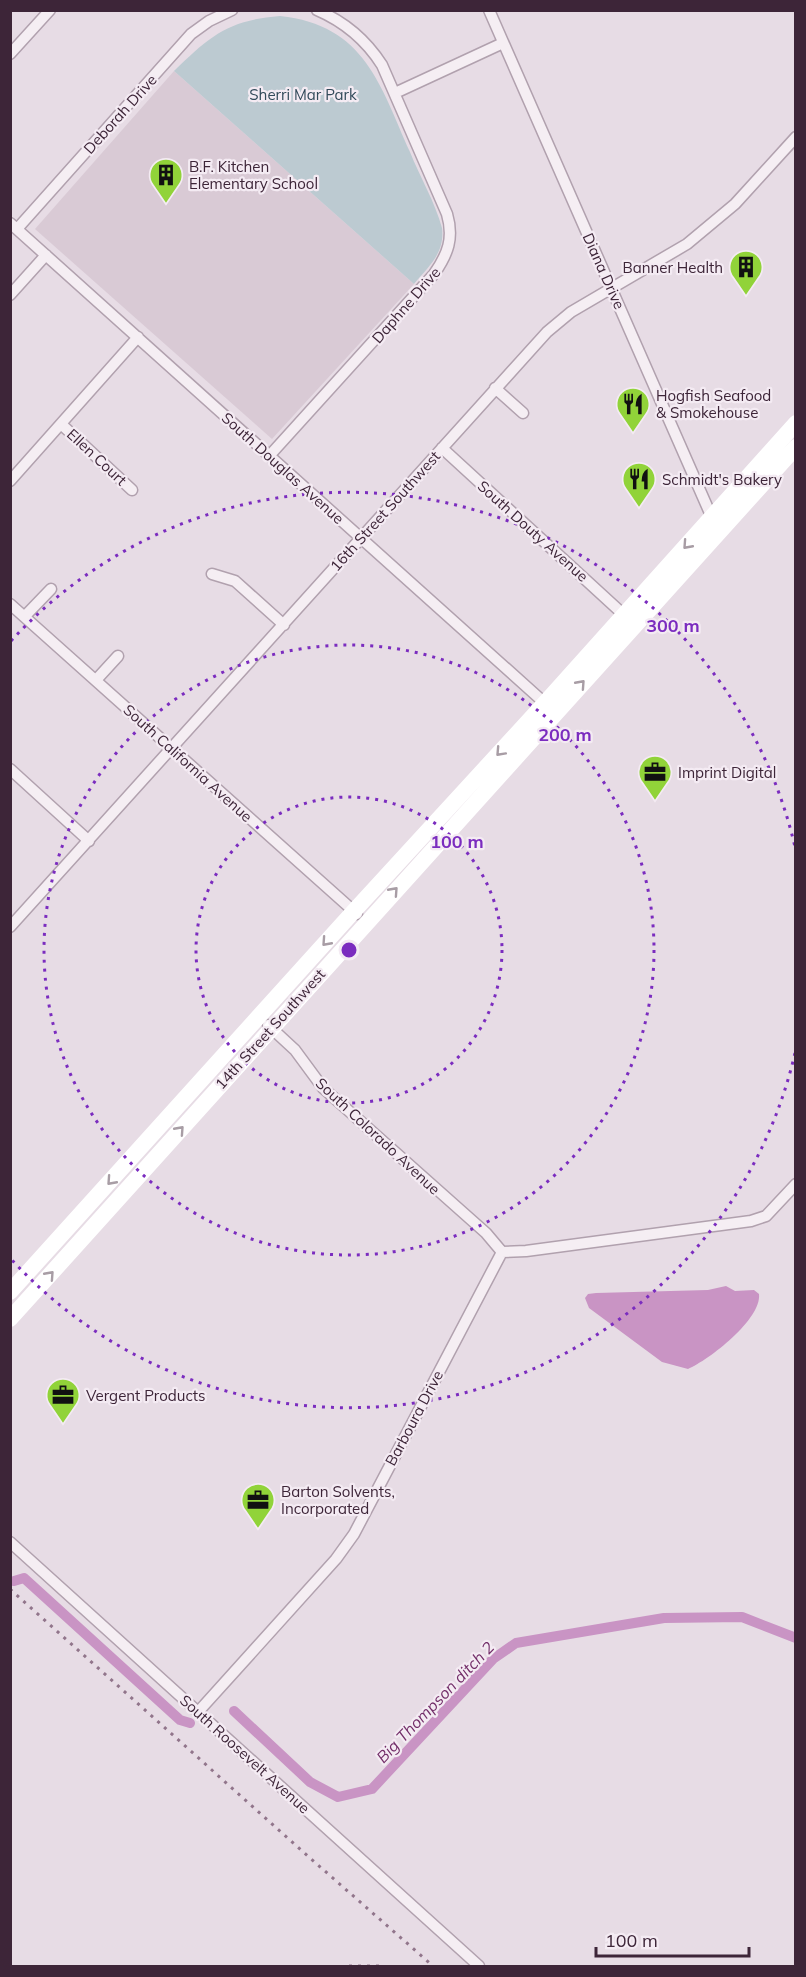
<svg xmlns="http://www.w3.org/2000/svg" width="806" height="1977" font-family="Mulish,sans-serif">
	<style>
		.built { fill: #d9cad5 }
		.green { fill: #bccad1 }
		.water { fill: #c994c4 }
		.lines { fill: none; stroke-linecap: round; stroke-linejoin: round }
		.canal { stroke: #c994c4; stroke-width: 10 }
		.street-casing { stroke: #b1a1ae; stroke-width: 13 }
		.street { stroke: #f5eef3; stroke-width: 10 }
		.secondary { stroke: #fff; stroke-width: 16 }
		.rail { stroke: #91758b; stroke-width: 3; stroke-dasharray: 3 6; stroke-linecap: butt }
		.oneway { stroke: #a89da5 }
		.ring { fill: none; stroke: #7b2cbf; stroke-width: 3; stroke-dasharray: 3 6 }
		.labels { text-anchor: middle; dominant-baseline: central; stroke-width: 4.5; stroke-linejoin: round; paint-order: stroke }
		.park-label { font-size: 15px; fill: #324a5a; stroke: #f4ebf3 }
		.street-label { font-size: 15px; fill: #3d2538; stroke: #f4ebf3 }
		.poi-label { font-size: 15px; fill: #3d2538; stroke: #f4ebf3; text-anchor: start }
		.water-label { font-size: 16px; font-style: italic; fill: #732e69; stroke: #f4ebf3 }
		.centre { fill: #7b2cbf; stroke: #f4ebf3; stroke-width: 3 }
		.ring-label { font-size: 18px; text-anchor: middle; font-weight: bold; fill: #7b2cbf; stroke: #f4ebf3; stroke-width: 4.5; stroke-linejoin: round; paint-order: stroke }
	</style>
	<rect width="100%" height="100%" fill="#e7dce5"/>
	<path class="built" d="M174,71L414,284L272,439L35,229Z"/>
	<path class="green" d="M280,16C365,25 380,85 410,152C420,177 435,202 442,228C445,253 429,266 414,284L174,71C210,36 228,20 280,16Z"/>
	<path class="water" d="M726,1286L735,1291L754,1290L759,1294C762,1319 709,1360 688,1369L662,1362L589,1308L585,1298L588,1294L596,1293L708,1290Z"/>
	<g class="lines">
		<path class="canal" d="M14,1581L24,1578L180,1720L190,1723
			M234,1711L310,1782L338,1797L372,1789L493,1659L516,1643L664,1618L742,1617L796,1638"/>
		<g class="street-casing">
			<path id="street" d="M489,10L713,520
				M10,54L50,10
				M395,93L503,43
				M10,223L548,706
				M17,229L191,34L209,21L232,10
				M10,295L46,255
				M495,388L523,413
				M61,424L132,490
				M442,448L624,615
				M270,455L434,274C448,254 454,238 447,214L382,65C366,40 345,22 317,10
				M10,481L138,337
				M212,574L235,581L284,625
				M10,604L357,914
				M25,616L51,589
				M96,680L118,656
				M10,769L89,841
				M10,927L547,332L571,312L687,244L735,204L796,137
				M268,1025L295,1050L323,1088L486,1233L502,1252
				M502,1252L526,1251L751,1221L766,1216L796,1184
				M10,1542L479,1966
				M198,1712L336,1559L354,1534L502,1252"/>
		</g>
		<use href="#street" class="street"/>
		<path class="secondary" d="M10,1292L354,911L545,703L796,423
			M10,1319L796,447"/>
		<path class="rail" d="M10,1589L310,1858L433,1966
			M349,1966H379"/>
	</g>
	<defs><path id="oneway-chevron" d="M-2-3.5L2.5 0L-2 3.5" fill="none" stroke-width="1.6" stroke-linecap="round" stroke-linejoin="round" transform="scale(1.5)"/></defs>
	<g class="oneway">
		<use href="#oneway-chevron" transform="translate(687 545) rotate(132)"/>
		<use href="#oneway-chevron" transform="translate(581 684) rotate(-48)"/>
		<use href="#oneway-chevron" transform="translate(500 752) rotate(133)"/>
		<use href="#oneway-chevron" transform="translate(394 891) rotate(-48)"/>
		<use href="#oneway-chevron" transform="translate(326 942) rotate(132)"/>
		<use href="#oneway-chevron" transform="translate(180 1130) rotate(-48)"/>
		<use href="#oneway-chevron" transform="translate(111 1181) rotate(132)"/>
		<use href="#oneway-chevron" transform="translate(50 1275) rotate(-48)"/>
	</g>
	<g class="ring">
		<circle cx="349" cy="950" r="153"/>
		<circle cx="349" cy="950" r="305"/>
		<path d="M795 1053A458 458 0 0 1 11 1259M11 641A458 458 0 0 1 795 847"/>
	</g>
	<defs>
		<g id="building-pin" transform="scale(1.725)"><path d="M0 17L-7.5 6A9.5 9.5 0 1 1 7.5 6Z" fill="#91d339" stroke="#f4ebf3"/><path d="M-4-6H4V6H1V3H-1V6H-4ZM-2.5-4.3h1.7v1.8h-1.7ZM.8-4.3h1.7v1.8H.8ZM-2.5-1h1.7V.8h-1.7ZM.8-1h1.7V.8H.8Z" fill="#111"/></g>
		<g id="restaurant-pin" transform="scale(1.725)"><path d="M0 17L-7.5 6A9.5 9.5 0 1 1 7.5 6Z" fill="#91d339" stroke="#f4ebf3"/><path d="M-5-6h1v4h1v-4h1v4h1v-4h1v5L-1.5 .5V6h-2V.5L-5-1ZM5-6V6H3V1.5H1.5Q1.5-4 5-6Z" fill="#111"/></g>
		<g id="office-pin" transform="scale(1.725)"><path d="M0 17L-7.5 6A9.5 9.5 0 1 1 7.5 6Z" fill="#91d339" stroke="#f4ebf3"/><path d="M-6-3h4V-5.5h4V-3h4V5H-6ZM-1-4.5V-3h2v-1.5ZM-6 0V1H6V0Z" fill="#111"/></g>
	</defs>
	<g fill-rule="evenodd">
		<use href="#building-pin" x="166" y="175"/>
		<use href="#building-pin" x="746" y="267"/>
		<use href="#restaurant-pin" x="633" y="404"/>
		<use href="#restaurant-pin" x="639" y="479"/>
		<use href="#office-pin" x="655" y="772"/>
		<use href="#office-pin" x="63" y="1395"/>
		<use href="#office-pin" x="258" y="1500"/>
	</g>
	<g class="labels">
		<g class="park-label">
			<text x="303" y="94">Sherri Mar Park</text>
		</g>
		<g class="street-label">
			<text transform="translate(120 114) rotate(-48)">Deborah Drive</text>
			<text transform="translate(604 271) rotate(66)">Diana Drive</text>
			<text transform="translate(406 305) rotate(-49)">Daphne Drive</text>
			<text transform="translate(97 457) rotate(43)">Ellen Court</text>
			<text transform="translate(283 468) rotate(42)">South Douglas Avenue</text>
			<text transform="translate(385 511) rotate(-48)">16th Street Southwest</text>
			<text transform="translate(533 531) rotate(42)">South Douty Avenue</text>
			<text transform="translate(188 763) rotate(42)">South California Avenue</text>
			<text transform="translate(270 1029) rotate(-48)">14th Street Southwest</text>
			<text transform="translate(378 1136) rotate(43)">South Colorado Avenue</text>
			<text transform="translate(414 1418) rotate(-62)">Barboura Drive</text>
			<text transform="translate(245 1754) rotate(42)">South Roosevelt Avenue</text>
		</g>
		<g class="poi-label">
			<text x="189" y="166">B.F. Kitchen<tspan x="189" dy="17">Elementary School</tspan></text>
			<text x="723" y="267" text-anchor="end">Banner Health</text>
			<text x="656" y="395">Hogfish Seafood<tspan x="656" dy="17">&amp; Smokehouse</tspan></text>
			<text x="662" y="479">Schmidt's Bakery</text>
			<text x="678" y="772">Imprint Digital</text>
			<text x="86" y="1395">Vergent Products</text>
			<text x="281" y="1491">Barton Solvents,<tspan x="281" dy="17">Incorporated</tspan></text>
		</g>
		<g class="water-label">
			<text transform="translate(435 1702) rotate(-46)">Big Thompson ditch 2</text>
		</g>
	</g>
	<circle cx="349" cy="950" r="9" class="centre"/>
	<g class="ring-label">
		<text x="673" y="632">300 m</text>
		<text x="565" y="741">200 m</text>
		<text x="457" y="848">100 m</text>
	</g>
	<rect width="806" height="1977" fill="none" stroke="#3d2538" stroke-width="24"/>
	<path d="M596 1947v9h153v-9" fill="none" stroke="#3d2538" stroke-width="3"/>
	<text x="605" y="1947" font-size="18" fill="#3d2538" stroke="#f4ebf3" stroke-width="4.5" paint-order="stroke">100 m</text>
</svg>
